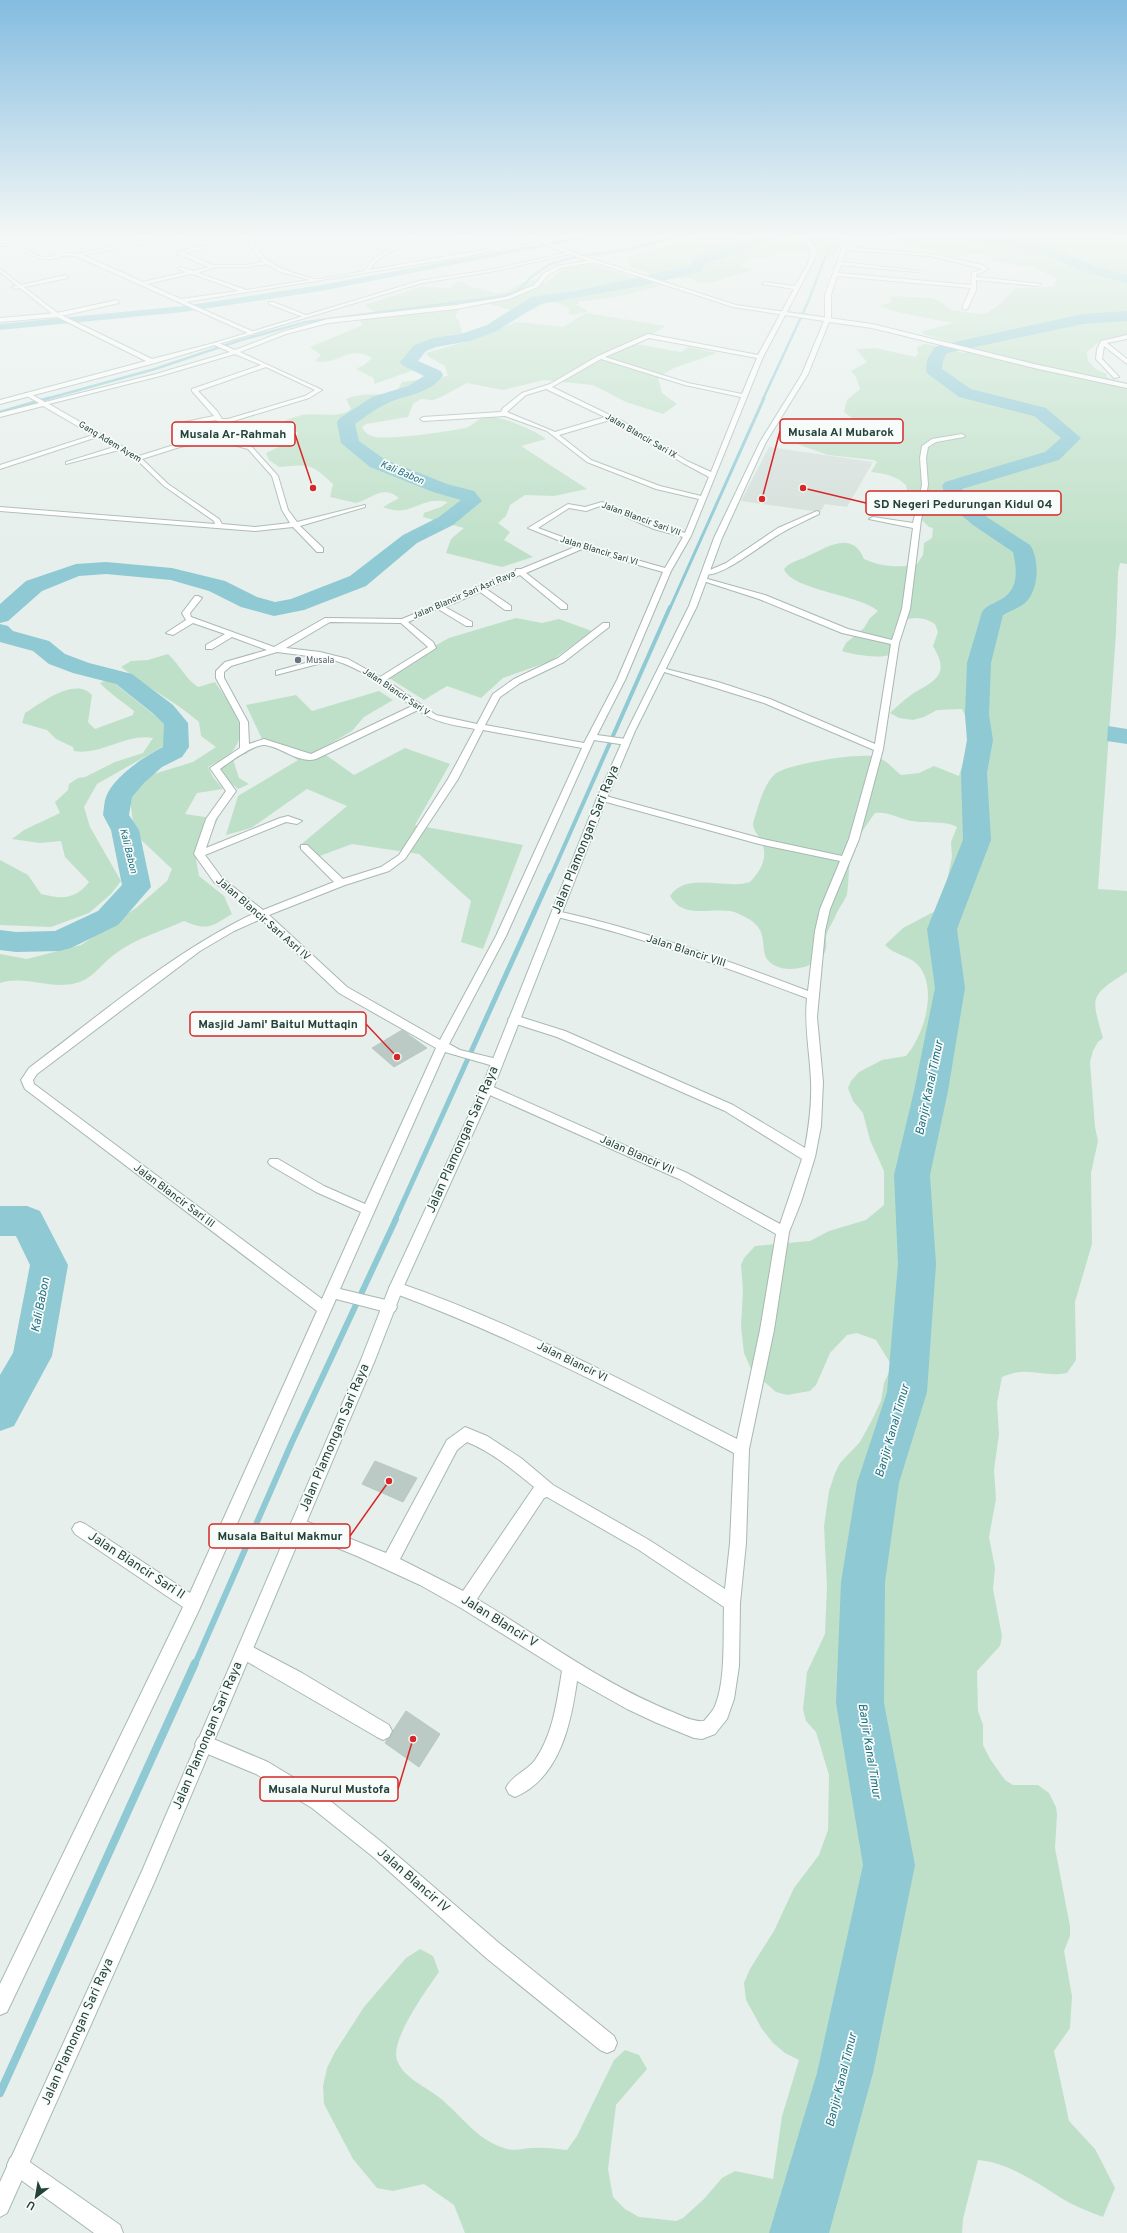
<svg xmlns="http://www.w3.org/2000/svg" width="1127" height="2233" font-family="Overpass,sans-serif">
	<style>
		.built { fill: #d4dfda }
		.green { fill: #bfe0c8 }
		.water { fill: #8ec9d4 }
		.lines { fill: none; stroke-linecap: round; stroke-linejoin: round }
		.stream-far5 { stroke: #8ec9d4; stroke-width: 2.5 }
		.stream-far4 { stroke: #8ec9d4; stroke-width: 3 }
		.stream-far3 { stroke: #8ec9d4; stroke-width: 4 }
		.stream-far2 { stroke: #8ec9d4; stroke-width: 5 }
		.stream-far1 { stroke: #8ec9d4; stroke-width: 6 }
		.stream { stroke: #8ec9d4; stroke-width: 8 }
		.canal { fill: #8ec9d4; fill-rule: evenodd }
		.river { fill: #8ec9d4; fill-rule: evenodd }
		.building { fill: #bbcac4; stroke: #b8c9c2 }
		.street-casing { stroke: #a8b8b2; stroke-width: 2 }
		.secondary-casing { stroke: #a4bbb3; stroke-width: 2 }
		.street { fill: #fff; fill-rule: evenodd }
		.secondary { fill: #fff; fill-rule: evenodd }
		.worship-dot { fill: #6b7280; stroke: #f7fbf9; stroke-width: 1.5 }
		.labels { text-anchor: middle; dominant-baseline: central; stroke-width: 3.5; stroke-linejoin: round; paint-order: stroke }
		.far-street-label { font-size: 9px; fill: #24423a; stroke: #f7fbf9 }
		.far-worship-label { font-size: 9px; fill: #5b616d; stroke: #f7fbf9; text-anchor: start }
		.far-water-label { font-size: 10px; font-style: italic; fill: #1c6f80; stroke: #f7fbf9 }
		.street-label { font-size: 11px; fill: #24423a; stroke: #f7fbf9 }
		.water-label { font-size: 12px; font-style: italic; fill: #1c6f80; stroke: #f7fbf9 }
		.near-street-label { font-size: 13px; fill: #24423a; stroke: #f7fbf9 }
		.leader { fill: none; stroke: #d62828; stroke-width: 1.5 }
		.callout-dot { fill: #d62828; stroke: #f7fbf9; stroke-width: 1.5 }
		.callout { fill: #f7fbf9; stroke: #d62828; stroke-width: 1.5 }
		.callout-label { font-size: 12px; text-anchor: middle; font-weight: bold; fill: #24423a }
	</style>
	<rect width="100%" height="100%" fill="#e6efeb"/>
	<path class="built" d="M769,447L873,462L847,507L825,504L820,512L741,501Z"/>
	<path class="green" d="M703,237H740L742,240L721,252L695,260L688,268L657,276L631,267L627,257Z
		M801,237H838L846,241L839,246L834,257L786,250L769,258H752L739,264L752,270L713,282L700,283L690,278L681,279L676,276L701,269V264L729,254L748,244L775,240L801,243L792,239Z
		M885,237H1105L1127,241V335L1097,343L1087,352L1088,361L1097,370L1107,374L1106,377L1127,383V564L1120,563L1118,572L1116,633L1098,889L1127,891V972C1089,996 1091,997 1103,1038L1098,1042L1093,1051L1090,1062L1095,1127L1098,1141L1091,1173L1092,1244L1075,1302L1076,1360L1067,1373C1042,1378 1028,1365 1002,1377L997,1403L999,1434L994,1470L996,1499L989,1537L995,1568L993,1589L1002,1636L1000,1646L977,1671L978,1711L983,1725V1745L990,1759L1005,1780L1013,1785H1038L1049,1793L1056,1807L1057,1814L1055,1848L1070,1926V1936L1064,1951L1072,1996L1070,2028L1054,2051L1069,2121L1095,2149L1115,2188L1103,2217C1091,2212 1079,2208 1068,2202C1039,2185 1012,2163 978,2160L963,2219L962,2233H465L454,2205L424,2184L393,2191L377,2188L353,2159L324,2104L323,2086L327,2068L335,2052L364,2007L406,1958L420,1949L433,1956L439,1972C427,1989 390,2040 397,2060C403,2078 427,2087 440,2098C461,2115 477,2140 504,2148C515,2152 522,2148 533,2148C544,2147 556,2149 567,2150L577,2136L614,2060L625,2050L639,2055L647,2069L616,2105L608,2169L613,2197L625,2209L639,2217L676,2221L683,2218L704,2199L722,2178L735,2171L773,2179L782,2116L799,2060L785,2053L773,2043L762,2029L746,2000L744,1983L750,1969L774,1931L794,1888L819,1855L828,1830L829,1775L816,1732L806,1721L803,1709L807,1672L825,1634L827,1586L824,1526L829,1491L835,1473L840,1463L860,1442L873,1418L881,1401L884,1383L892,1366L876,1340L857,1333L847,1335L830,1353L816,1385L810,1391L787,1395L776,1392L752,1371L744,1353L741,1326L743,1290L741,1265L744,1258L755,1246L810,1241L829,1231L866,1220L884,1205V1171L870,1140L863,1113L853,1101L848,1088L851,1081L859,1072L882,1060L906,1056C924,1036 939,986 917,964C908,955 894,955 885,945L903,928L941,908L952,857L951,842L957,827C944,820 927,824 912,821C900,819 888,811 875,813C865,827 853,843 850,861C848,872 849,883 847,894C846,899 838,909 836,915C833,922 827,930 826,937C826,942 827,948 825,952C818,967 789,973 776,966C753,956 775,933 747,918C741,915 736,912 730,911C708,908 683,919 670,896C686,871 726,890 750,882C762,869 770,855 759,837C756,832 753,829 753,823C758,808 763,785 775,774C786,764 863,752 877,757C888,761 892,768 901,775L919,773L934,766L959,776L970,739V726L962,709L937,710L924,717L913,720L899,718L890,713C895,708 911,694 917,691C940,679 948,671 933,646L938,632L935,624C921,614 901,616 893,632L898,651C888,661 854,655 842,651L846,643L864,628L870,618L878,611C861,595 791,590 784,569C790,562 797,561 806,557C826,548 852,529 864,559C882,567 898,568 917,564L923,555L924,543L932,538L933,528L929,527L920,518L923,502L909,500L906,485C897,476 883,473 871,472L877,462L874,460L828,455L797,444L798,441L821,422L852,418L844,412L847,400L860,389L856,377L851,371L867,362L856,349L876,348L915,357L918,354L917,347L924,344L932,345L964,353L969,351L963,345L926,335L921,332L953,323L897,312L880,306L891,302V296L931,298L940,301L951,310L978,314L987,313L999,305L1015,288L1053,287L1057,279L1033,267L992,261L990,257L985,254H969L952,258L931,250L900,245L898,241Z
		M588,263L661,286L621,296L579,302L576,305L587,310V312L572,315L568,313L570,309C543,292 542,313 521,312C510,312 504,307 494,305C482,302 472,303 460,304L455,317L459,321L462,333L469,335L430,343L415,349L407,365L417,369L374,384V378L356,369L364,365L372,358C348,343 337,367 315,361L321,355L310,347L363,325L360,321L375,312L365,305L420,287L450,288L458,281H461L471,287L495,293L508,292L519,284L533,280L545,284L563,268Z
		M586,313L666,326L636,344L681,352L689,347L717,353L674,368L658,377L662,393L677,404L663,414L626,402L593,385L543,380L503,390L467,383L441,397L433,400L421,399L413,404L408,417L366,424L362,427C364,433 370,436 376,437C385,440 458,431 468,427C477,423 476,418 489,417C505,417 534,430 546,439L521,446L587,489L554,496L525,495L510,505L506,516L498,523L510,532L504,540L533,557L502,567L446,553L451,539L464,528L423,517L424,513L441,507L448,502C419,495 412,519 383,507L399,498C383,484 371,499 356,503L330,497L333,484C311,463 309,464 279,467L269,460L266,453L295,439L298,432C282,427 262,440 258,437L262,432C274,427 286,419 299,416C316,411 337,420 351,409L346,399C361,392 380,396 396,393L402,382L448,376L445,366L429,357L426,353L472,340L517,322L563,327Z
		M516,618L542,623L559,619L592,631L551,661L503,678L481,698L447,686L424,700L389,678L414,663L420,654L449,638Z
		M168,654C179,664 186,679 198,687L215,682C228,702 251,726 234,749C229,757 216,762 208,767L213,777L223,789L197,793L185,814L218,819L196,860L199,876L224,896L232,914C211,927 208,931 184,921C162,931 134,939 115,954C101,964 93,979 76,983C51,990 25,975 0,983V954L27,959L81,945L136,908L167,881L172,869L138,837L133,823L130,799L147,776L193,762L216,747L201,736L199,722C175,701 146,687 121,667L131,661L148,660Z
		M109,679L153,714L166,720L174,729L169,743L97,784L84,807L90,827L121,881L111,894L89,913L51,927L0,925V860L28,875L41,894C62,899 75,900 89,882L65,857L61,841L40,843L12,839L24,830L60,813L55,802L68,790L69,784L78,778L85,777L115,762L143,753L153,738C126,733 101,756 74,751L73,747L56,739L47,730L22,723L25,713C41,703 75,676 92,695L88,722L95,729L133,715L134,711C122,701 110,694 100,683Z
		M379,691L393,700L364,717L352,731L319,750L354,775L405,748L450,764L415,825L523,845L483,949L461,942L471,901L419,854L352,844L317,857L298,847L347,806L307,789L251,828L226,835L238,796L298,760L263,741L246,705L296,695L312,711Z
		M244,750L248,753L233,759L239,778L249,784L238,789L214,768Z"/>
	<path class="water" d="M451,339L454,340C440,343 423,344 415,358L419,364L428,370H421L404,362C411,344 434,342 451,339Z
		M1108,726L1127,729V744L1107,741Z"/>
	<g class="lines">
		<path class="stream-far5" d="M46,399L155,369L241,340L306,322L504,296L517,292L531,277L550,264L579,256L626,250L674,237
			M763,399L808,302L829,247L825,241L807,237"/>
		<path class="stream-far4" d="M0,412L49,398
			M670,608L764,398"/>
		<path class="stream-far3" d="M551,876L670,607"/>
		<path class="stream-far2" d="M395,1220L551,875"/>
		<path class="stream-far1" d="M195,1664L292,1442L396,1219"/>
		<path class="stream" d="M0,2093L195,1663"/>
		<path class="canal" d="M578,237H593L321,291L183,312L0,330V324L183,306L321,285Z"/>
		<path class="river" d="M754,237H773L771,240L705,264L701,272L641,286L540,304L497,331L470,341L436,347L426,351L418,361L441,371L443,375C430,395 406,394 386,404C375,409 365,417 355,424L359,441L384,459L447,484L474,491L482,501L453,525L417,543L366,586L304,610L274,616L241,607L209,591L171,580L106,574L79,576L42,591L8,621L0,623V604L26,581L76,564L106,562L172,568L225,581L257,597L275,602L291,599L350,576L403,535L439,517L461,500L433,492L370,467L341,443L337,422L340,418L372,397L408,386L424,376L402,365L400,362L414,345L433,338L461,334L487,325L531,297L575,291L690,266L694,258Z
			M964,237H995L1042,244L1094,266L1127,275V283L1084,272L1039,252L971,241Z
			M1127,311V321L1083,324L947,353L943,360L942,369L971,389L1046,408L1081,438L1059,460L962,489L964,498L987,517L1030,545C1040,559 1039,591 1025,603C1019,608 1010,611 1003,615L991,663L989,715L993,740L987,773L991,840L957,929L965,988L948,1091L930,1175L936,1264L927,1392L899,1483L885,1582L884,1703L915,1865L873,2073L829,2233H769L817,2073L863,1865L836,1703L841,1582L857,1483L887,1392L898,1264L894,1175L914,1091L935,988L927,929L963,840L961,773L967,740L965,715L967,663L982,612C988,603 1001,602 1008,594C1019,583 1016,565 1013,552L973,525L948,504L942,486L945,482L1045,452L1061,438L1034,416L959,397L928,374L926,371L927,360L935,347L941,345L1083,314Z
			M0,624L8,626L13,631L49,641L65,654L89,663L132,674L173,705L188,723L189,747L182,757L162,767L144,783L132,797L129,815L139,830L151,887L118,925L71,948L60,951L16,952L0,950V930L16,932L55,931L98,911L122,885L111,830L103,815C104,809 104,802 106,797C113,777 145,756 163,747L164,724L155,715L116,684L73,673L49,664L33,651L0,642Z
			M0,1206H27L40,1211L68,1265L52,1356L14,1426L0,1431V1375L13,1353L30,1265L16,1236H0Z"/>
	</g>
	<path class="building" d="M402,1030L427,1048L394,1067L372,1048Z
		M375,1461L417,1478L403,1502L362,1484Z
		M406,1711L440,1734L419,1767L385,1743Z"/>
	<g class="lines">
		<g class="street-casing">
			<path id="street" d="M162,237H170L195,248L211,245V247L185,253L213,265H246L263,262L251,247L248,237H252C264,268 286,270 313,279C317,281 357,272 365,271C374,252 402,243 421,237H427C410,248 380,249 370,270L494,248L453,237L498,247L532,240L526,237L540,240L468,256L186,302L254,332L252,335L76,256C65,253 56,260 45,259C27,258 22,245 0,246V244C24,242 27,255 44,257C56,258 66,250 78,254ZM166,239L190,249L178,252V254L209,267L193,271L180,267L178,269L186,272L143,282L83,255ZM266,264L281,272L310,280L246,290L198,273L216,267H246ZM190,274H193L239,291L181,299L147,284Z
				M795,237C801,237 817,243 816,251C816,255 814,260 812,264L763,357L691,536L671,571L625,680L597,735L626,739L630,742L626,745L594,740L506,936L449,1044L460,1050L501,1060L503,1063L497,1067L445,1052L340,1289L390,1301L395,1303L397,1307L395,1311L390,1313L336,1299L199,1610L7,2012L0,2015V1984L183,1607L75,1534L72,1529L75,1524L80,1522L85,1524L190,1593L317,1311L25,1089L21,1080L29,1068C100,1015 174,951 255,913L214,882L194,854L206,819L226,791L210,768L240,748V722L216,678V671L225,662L267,650L232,637L212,649H206V645L225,634L193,623L173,635L166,633L186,620L182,613L195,596H198L202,598L190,613L191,617L274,647L325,618L402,619L516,571V569H521L575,547L528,528L568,504L585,507L602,502L660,525L685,533L699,499L656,489L587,462L547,431L505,416L423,421L420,419L423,417L501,412L503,408L522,393L550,384L598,356L648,334L758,355L794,289L762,284L765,282L795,286L808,264L811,248ZM649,338L757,358L742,394L688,383L605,357ZM601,359L685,385L741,397L711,472L687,461L624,422L552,387ZM546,389L605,417L555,432L507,412L526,395ZM610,420L683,463L709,477L701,496L660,486L591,460L559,435ZM600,506L654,529L683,537L665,568L584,545L538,528L569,508L586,511ZM582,549L663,572L617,680L584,743L485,725L500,697L520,683L564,662L609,627V623H603L558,658L514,679L493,694L477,724L436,715L386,680L436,648L433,642L408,622L438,609L466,626H472V622L445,607L480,592L505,610H511V606L486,589L520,575L561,609H567V605L526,573ZM330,622L401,623L428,647L380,677L348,659L320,652L286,648ZM277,652L324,658L276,671V675L333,660C362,668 388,689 412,706L311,754L264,739L249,744L248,722L224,678V672L231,666ZM418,710C435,723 454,725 475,729L448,779L399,855L381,867L343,879L307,845H301V849L334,882L263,910L222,878L205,855L286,822L297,824L302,821L288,816L280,818L206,848L216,819L236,791L220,769C230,762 253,744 265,745C282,747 298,764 316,759ZM483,730L582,748L496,936L440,1040L347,987L269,915L345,885L389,871L405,859L458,779ZM261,919L339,993L436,1048L365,1204L324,1186L278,1159H270L268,1162L270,1165L316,1192L361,1212L322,1299L34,1084L33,1080L37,1074L200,951L234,931Z
				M825,237L845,242L847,247L931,254L983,265L988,269L976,275V277L1041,284L1038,286L976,280V290L968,308L965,310L962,308L971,288L837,276L831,295V319L828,321L825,319V295L843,246ZM846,250L931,256L983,269L972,273L971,285L838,273L841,265L918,272L920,271L842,262Z
				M1106,237L1127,240V242L1106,238Z
				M592,260L594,262L560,268L547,276L538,287L509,299L456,309L328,323L286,334L240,352L322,390L309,398L230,422L220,423L216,420L188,424L185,422L214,416L192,391V389L261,365L235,354L160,376L49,404L139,456L177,444L209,438L226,439L252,447L278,476L288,510L297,522L365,505V507L300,526L323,548V552H317L293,527L255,531L0,511V507L215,524L214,521L164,486L136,459L119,450L66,464V462L114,447L97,437L0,469V465L93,435L43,406L0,417V413L39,403L25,395V393H29L45,402L156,374L230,352L214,345L216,342L235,350L282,332L328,319L456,305L506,297L534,285L543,274L557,266ZM266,367L315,390L305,396L228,419H222L217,411L198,391ZM209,442L226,443L248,449L272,476L282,510L290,523L255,527L222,524L219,519L168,484L142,459L180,447Z
				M66,275L68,278L15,289L12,287Z
				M117,300L119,303L57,317L0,322V318L57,313Z
				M269,302H273L308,316L303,317L269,304Z
				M1127,335V339L1107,343L1127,359V364L1104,346L1102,359L1119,377L1114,378L1096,359L1097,349L1101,341Z
				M962,434L965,436L964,437L936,442L928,447L926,458L928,485L921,520L910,609L899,643L883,749L859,839L830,909L825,931L817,1017L823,1082L821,1126L815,1157L801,1202L789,1232L774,1330L749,1449L746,1543L740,1603L739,1666L734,1699L727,1719L715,1734L702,1739L694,1738L657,1723L627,1709L577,1681C571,1723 560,1778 515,1797L509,1794L506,1788C511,1776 527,1771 535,1760C553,1735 557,1701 562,1671L461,1608L420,1585L357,1556L293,1530L290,1525L293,1520L298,1518L386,1553L447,1440L465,1427L487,1436L521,1458L553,1485L649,1540L725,1589L730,1543L734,1453C622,1394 510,1336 391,1292L389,1288L391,1284L396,1282C515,1323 626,1382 737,1439L760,1330L776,1234L679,1179L483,1092L481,1089L487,1085L491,1086L687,1173L780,1224L802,1159L725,1111L557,1037L510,1022L508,1019L514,1015L565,1031L733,1105L805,1148C809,1126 812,1104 811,1081C810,1053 804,1026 807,998C725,967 643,937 557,917L552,914L557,911C643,930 726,960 808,991L815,931L820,909L840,861L759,844L599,800L597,798L602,795L763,839L842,856L849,839L874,750L764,703L658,670L662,668L718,682L770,699L875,744L891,644L842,633L759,599L700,580L704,578L765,595L848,629L892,640L902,609L913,528L869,519L873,517L913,523L922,485L920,458L922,446L932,439ZM467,1442C492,1452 513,1470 534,1487L463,1591L400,1559L457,1450ZM547,1497L639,1550L724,1607C723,1635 726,1681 715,1706C713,1711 708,1716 704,1721C694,1722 684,1717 675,1713C604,1685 542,1638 477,1599L544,1498Z
				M817,511L819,512V514C805,521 791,527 778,535C765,542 715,583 703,573L726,563L778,528Z
				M245,1643L302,1673L389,1725L392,1731L389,1737L383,1740L377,1737L239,1657L237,1651L239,1645Z
				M204,1735L268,1762L324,1796L384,1844L499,1943L614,2036L617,2043L614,2050L607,2053L600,2050L485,1957L372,1856L312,1808L256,1774L198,1750L195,1744L198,1738Z
				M17,2155L24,2158L120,2225L123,2233H94L10,2172L7,2165L10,2158Z"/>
		</g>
		<g class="secondary-casing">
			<path id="secondary" d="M544,237H550L543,240L577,254L736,305L872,324L1034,364L1127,384V388L1034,368L872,328L829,322L808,374L766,442L722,538L697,606L635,731L607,798L493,1089L403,1288L375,1360L154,1883L7,2213L0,2217V2182L142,1871L361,1360L389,1288L481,1089L597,798L627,731L689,606L714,538L760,442L802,374L824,321L733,307L569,254L495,271L422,283L155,363L0,404V400L146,361L55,316L0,272V269L59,314L152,359L214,343L419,281L495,269L565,253L536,240Z"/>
		</g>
		<use href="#street" class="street"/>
		<use href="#secondary" class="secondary"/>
	</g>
	<linearGradient id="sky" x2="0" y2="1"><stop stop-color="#84bce0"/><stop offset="0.43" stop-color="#f4f8f6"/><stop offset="1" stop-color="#f4f8f6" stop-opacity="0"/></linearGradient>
	<rect width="1127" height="549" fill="url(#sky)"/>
	<circle class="worship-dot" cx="298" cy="660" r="4"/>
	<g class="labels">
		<g class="far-street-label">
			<text transform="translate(641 436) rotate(30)">Jalan Blancir Sari IX</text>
			<text transform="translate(110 442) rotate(31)">Gang Adem Ayem</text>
			<text transform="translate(641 519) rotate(20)">Jalan Blancir Sari VII</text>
			<text transform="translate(599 551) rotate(17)">Jalan Blancir Sari VI</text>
			<text transform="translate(464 595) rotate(-23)">Jalan Blancir Sari Asri Raya</text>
			<text transform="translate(396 692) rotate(34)">Jalan Blancir Sari V</text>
		</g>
		<g class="far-worship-label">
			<text x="306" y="660">Musala</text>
		</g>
		<g class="far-water-label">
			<text transform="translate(402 473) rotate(23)">Kali Babon</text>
			<text transform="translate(128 851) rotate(76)">Kali Babon</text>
		</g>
		<g class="street-label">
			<text transform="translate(263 919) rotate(41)">Jalan Blancir Sari Asri IV</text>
			<text transform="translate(686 951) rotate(18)">Jalan Blancir VIII</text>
			<text transform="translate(637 1155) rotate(24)">Jalan Blancir VII</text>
			<text transform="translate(174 1196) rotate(37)">Jalan Blancir Sari III</text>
			<text transform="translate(572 1362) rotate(26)">Jalan Blancir VI</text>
		</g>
		<g class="water-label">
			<text transform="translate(930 1088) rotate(-78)">Banjir Kanal Timur</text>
			<text transform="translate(41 1305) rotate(-79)">Kali Babon</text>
			<text transform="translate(893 1431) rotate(-74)">Banjir Kanal Timur</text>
			<text transform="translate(869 1751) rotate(81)">Banjir Kanal Timur</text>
			<text transform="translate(842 2080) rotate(-76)">Banjir Kanal Timur</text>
		</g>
		<g class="near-street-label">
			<text transform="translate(586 840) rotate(-68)">Jalan Plamongan Sari Raya</text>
			<text transform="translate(463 1140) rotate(-66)">Jalan Plamongan Sari Raya</text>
			<text transform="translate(335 1438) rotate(-67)">Jalan Plamongan Sari Raya</text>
			<text transform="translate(136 1566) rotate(33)">Jalan Blancir Sari II</text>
			<text transform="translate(499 1622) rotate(32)">Jalan Blancir V</text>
			<text transform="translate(208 1736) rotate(-67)">Jalan Plamongan Sari Raya</text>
			<text transform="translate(413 1881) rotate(41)">Jalan Blancir IV</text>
			<text transform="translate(78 2032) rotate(-66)">Jalan Plamongan Sari Raya</text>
		</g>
	</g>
	<path class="leader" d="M762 499L780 431M313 488L295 434M803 488L866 503M397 1057L366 1024M389 1481L350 1536M413 1739L398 1789"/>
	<g class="callout-dot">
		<circle cx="762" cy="499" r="4"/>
		<circle cx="313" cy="488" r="4"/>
		<circle cx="803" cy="488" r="4"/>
		<circle cx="397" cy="1057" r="4"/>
		<circle cx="389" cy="1481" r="4"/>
		<circle cx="413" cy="1739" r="4"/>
	</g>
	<g class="callout">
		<rect x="780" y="419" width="123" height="24" rx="4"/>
		<rect x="172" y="422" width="123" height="24" rx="4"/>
		<rect x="866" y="491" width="195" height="24" rx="4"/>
		<rect x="190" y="1012" width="176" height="24" rx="4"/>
		<rect x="209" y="1524" width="141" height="24" rx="4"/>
		<rect x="260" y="1777" width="138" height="24" rx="4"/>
	</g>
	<g class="callout-label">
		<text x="841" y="436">Musala Al Mubarok</text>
		<text x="233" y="438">Musala Ar-Rahmah</text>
		<text x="963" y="508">SD Negeri Pedurungan Kidul 04</text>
		<text x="278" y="1028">Masjid Jami' Baitul Muttaqin</text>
		<text x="280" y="1540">Musala Baitul Makmur</text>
		<text x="329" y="1793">Musala Nurul Mustofa</text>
	</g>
	<g transform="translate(36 2197) rotate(211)" stroke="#f7fbf9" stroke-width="3" paint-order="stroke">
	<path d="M0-3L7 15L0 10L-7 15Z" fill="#24423a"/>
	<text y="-6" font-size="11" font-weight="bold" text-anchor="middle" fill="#24423a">U</text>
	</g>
</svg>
